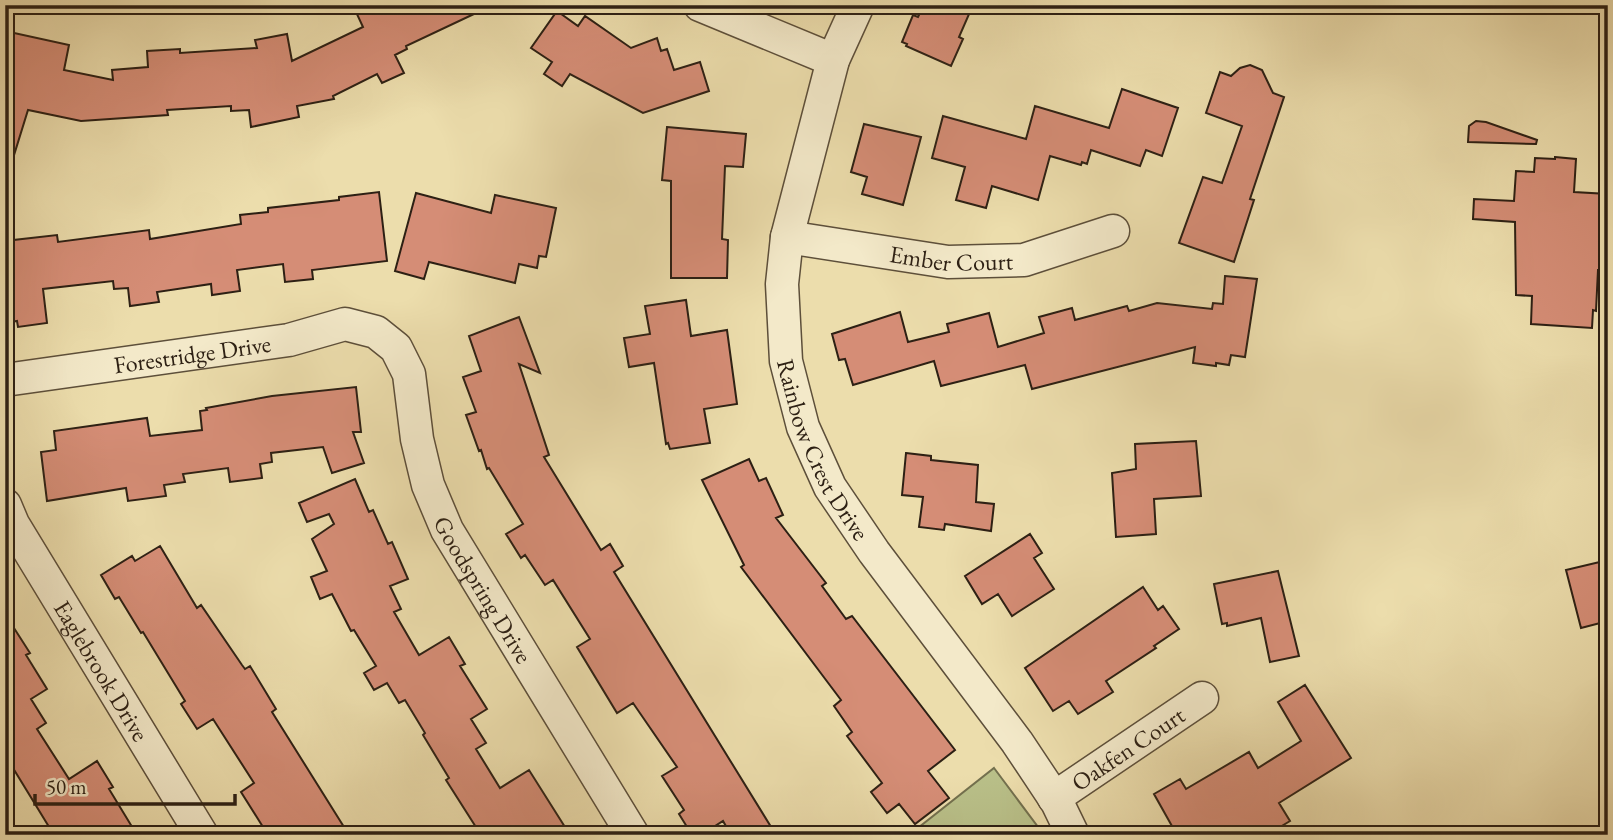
<svg xmlns="http://www.w3.org/2000/svg" width="1613" height="840" font-family="'EB Garamond',serif">
	<style>
		.green { fill: #b9c089; stroke: #73704e; stroke-width: 2 }
		.building { fill: #d58d76; stroke: #2d2014; stroke-width: 2 }
		.lines { fill: none; stroke-linecap: round; stroke-linejoin: round }
		.minor-casing { stroke: #5d4f3a; stroke-width: 35 }
		.minor { stroke: #f3e9c9; stroke-width: 32 }
		.labels { text-anchor: middle; dominant-baseline: central; stroke-width: 5; stroke-linejoin: round; paint-order: stroke }
		.street-label { font-size: 24px; fill: #2d2014; stroke: #f3e9c9 }
	</style>
	<rect width="100%" height="100%" fill="#ecddac"/>
	<filter id="stains"><feTurbulence type="fractalNoise" baseFrequency=".00286" numOctaves="4"/><feColorMatrix values="0 0 0 0 .2 0 0 0 0 .09 0 0 0 0 .02 0 0 0 .5 -.17"/></filter>
	<radialGradient id="worn" r=".72"><stop offset=".6" stop-color="#630" stop-opacity="0"/><stop offset="1" stop-color="#630" stop-opacity=".3"/></radialGradient>
	<path class="green" d="M994,768L1044,835H909Z"/>
	<path class="building" d="M369,5H493L406,46L407,49L395,55L404,73L382,83L377,74L333,96L334,99L297,106L299,117L251,127L249,110L231,111V106L167,110L168,115L81,121L28,110L10,168L5,167V31L69,45L64,70L113,80L112,70L148,67L147,51L180,49V53L257,48L255,40L287,34L292,61L363,27L356,12Z
		M924,5H973L959,37L963,39L951,66L906,46L907,44L902,42L913,15L918,17Z
		M557,11L578,26L585,16L631,48L657,38L661,51L667,49L674,70L700,62L709,91L643,113L570,74L562,86L544,74L552,62L531,48Z
		M1250,65L1262,70L1273,93L1284,97L1250,199L1254,200L1234,262L1179,243L1203,177L1222,183L1242,126L1206,113L1220,72L1231,76L1240,68Z
		M1122,89L1178,108L1162,156L1146,150L1140,166L1091,150L1087,164L1082,162L1081,165L1050,156L1038,200L992,186L986,208L956,200L965,167L932,158L943,116L1026,139L1035,106L1109,128Z
		M1476,121L1486,122L1537,140L1536,144L1468,142L1469,126Z
		M864,124L921,137L903,205L862,194L867,177L851,172Z
		M667,127L746,134L743,167L725,166L722,239L728,240L727,278H671V181L662,180Z
		M1555,157L1576,159L1574,192L1608,194V229H1604L1603,270H1598L1596,311L1593,310L1592,328L1531,324L1532,296L1516,295L1515,222L1473,219L1474,199L1514,201L1516,171L1534,172L1535,158L1555,159Z
		M379,192L387,261L312,270L313,279L285,282L283,264L237,270L240,291L212,295L211,284L157,292L159,302L130,306L128,288L114,289L113,281L43,289L47,323L18,327L17,321L5,323V241L57,235L58,242L149,230L150,239L241,224L240,215L268,212V208L339,200V197Z
		M416,193L491,213L495,195L556,208L546,257L539,256L537,268L519,264L515,283L429,262L424,279L395,271Z
		M1225,276L1257,279L1245,357L1231,355L1229,365L1216,363V366L1193,363L1195,347L1032,389L1025,365L941,386L934,361L853,385L845,359L839,360L832,334L900,312L908,342L949,332L947,324L989,313L998,347L1044,333L1039,317L1072,308L1075,320L1127,306L1129,311L1157,303L1212,309L1213,303L1223,304Z
		M686,300L691,336L727,330L737,404L704,409L710,443L670,449L668,443L666,444L654,363L629,367L624,338L650,334L645,306Z
		M519,317L540,373L519,364L549,455L544,457L601,550L610,544L623,566L614,572L776,835H731L723,821L701,835H692L679,814L684,810L662,776L677,767L633,703L617,713L577,647L590,639L553,580L545,585L525,555L521,558L506,534L523,524L489,468L487,469L481,450L479,451L466,415L476,412L463,377L481,371L469,336Z
		M356,387L361,432H353L364,463L332,473L323,447L271,453L272,462L260,464L262,478L230,482L228,468L183,474L185,482L164,485L166,496L128,501L126,488L47,501L41,452L56,450L54,431L147,418L150,436L202,430L200,411L207,410L206,408L272,396Z
		M1196,441L1201,496L1154,499L1156,534L1116,537L1112,473L1136,469L1135,444Z
		M906,453L931,456V460L978,465L976,502L994,504L991,531L945,524L944,530L919,527L923,497L902,495Z
		M749,459L759,481L766,478L783,515L776,518L826,583L822,586L846,619L852,616L955,750L928,771L949,798L915,824L899,804L887,813L871,792L882,783L847,736L852,732L834,706L841,700L741,567L744,565L702,480Z
		M355,479L369,512L373,510L388,544L392,542L408,579L390,586L401,609L394,612L419,655L449,637L465,664L460,666L487,709L471,719L486,743L476,749L500,788L529,770L570,835H481L446,780L449,778L423,735L425,733L405,700L399,703L387,683L374,690L364,673L376,666L354,630L351,631L332,594L320,599L311,577L327,571L312,539L334,524L329,514L307,522L299,503Z
		M1030,534L1042,553L1034,558L1054,589L1012,616L998,594L982,604L965,576Z
		M160,546L197,608L201,605L242,665L245,669L250,666L276,709L272,712L349,835H268L241,792L254,783L213,719L197,729L181,704L185,701L143,632L141,633L119,597L115,599L101,575L132,556L135,561Z
		M1608,560V621L1581,628L1566,570Z
		M1278,571L1299,656L1270,662L1261,618L1227,626V623L1222,624L1214,584Z
		M1143,587L1158,610L1163,606L1179,629L1154,646L1156,648L1106,681L1113,692L1078,714L1069,701L1053,711L1025,668Z
		M5,614L30,653L26,655L47,689L31,699L46,723L37,729L69,779L97,761L113,787L109,789L137,835H54L5,755Z
		M1305,685L1351,758L1279,803L1290,821L1267,835H1177L1154,794L1180,779L1186,789L1249,752L1258,768L1301,741L1278,702Z"/>
	<g class="lines">
		<g class="minor-casing">
			<g id="minor">
				<path d="M700,5L833,60"/>
				<path id="s1" d="M858,5L833,60L787,237L782,284L786,361L803,427L830,487L874,552L1017,742L1057,802L1073,835"/>
				<path id="s2" d="M787,237L948,262L1024,260L1113,231"/>
				<path id="s3" d="M5,380L289,340L345,324L376,332L396,348L409,374L417,439L428,485L447,530L633,835"/>
				<path id="s4" d="M5,505L13,524L202,835"/>
				<path id="s5" d="M1054,798L1202,698"/>
			</g>
		</g>
		<use href="#minor" class="minor"/>
	</g>
	<g class="labels">
		<g class="street-label">
			<text stroke="none"><textPath href="#s2" startOffset="166">Ember Court</textPath></text>
			<text stroke="none"><textPath href="#s3" startOffset="189">Forestridge Drive</textPath></text>
			<text stroke="none"><textPath href="#s1" startOffset="464">Rainbow Crest Drive</textPath></text>
			<text stroke="none"><textPath href="#s3" startOffset="663">Goodspring Drive</textPath></text>
			<text stroke="none"><textPath href="#s4" startOffset="192">Eaglebrook Drive</textPath></text>
			<text stroke="none"><textPath href="#s5" startOffset="89">Oakfen Court</textPath></text>
		</g>
	</g>
	<rect width="1613" height="840" fill="none" stroke="#ecddac" stroke-width="28"/>
	<rect x="7" y="7" width="1599" height="826" fill="none" stroke="#2d2014" stroke-width="3.5"/>
	<rect x="14" y="14" width="1585" height="812" fill="none" stroke="#2d2014" stroke-width="2"/>
	<path d="M35 794v10h200v-10" fill="none" stroke="#2d2014" stroke-width="3.5"/>
	<text x="46" y="794" font-size="21" fill="#2d2014" stroke="#f3e9c9" stroke-width="5" paint-order="stroke">50 m</text>
	<rect width="100%" height="100%" filter="url(#stains)"/>
	<rect width="100%" height="100%" fill="url(#worn)"/>
</svg>
